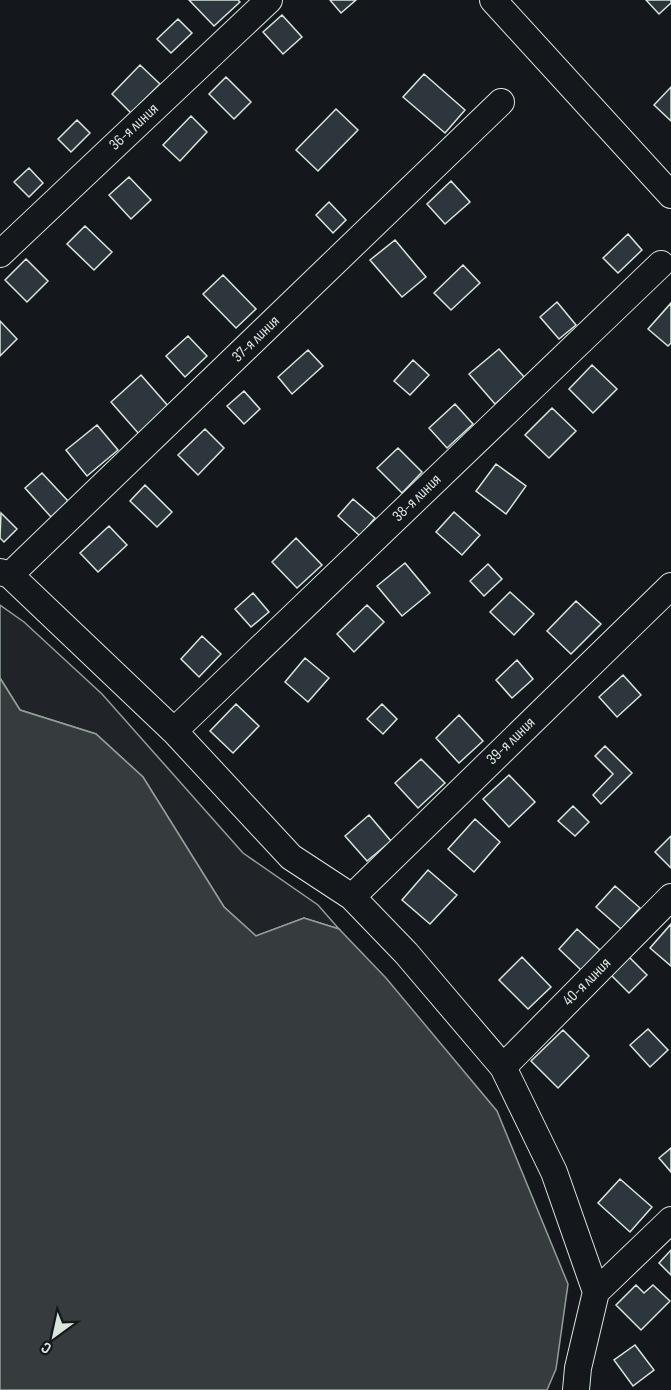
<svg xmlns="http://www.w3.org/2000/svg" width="671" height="1390" font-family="'Sofia Sans Condensed',sans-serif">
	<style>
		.green { fill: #202428; stroke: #939e99; stroke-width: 1.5 }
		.water { fill: #363b3e; stroke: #939e99; stroke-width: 1.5 }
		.building { fill: #2c363c; stroke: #d8e6dc; stroke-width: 1.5 }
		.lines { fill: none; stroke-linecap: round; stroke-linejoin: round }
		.minor-casing { stroke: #d8e6dc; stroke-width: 28 }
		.minor { stroke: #14181c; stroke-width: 26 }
		.labels { text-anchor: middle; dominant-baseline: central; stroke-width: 4.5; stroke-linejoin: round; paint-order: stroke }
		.street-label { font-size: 16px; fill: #d8e6dc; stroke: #14181c }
	</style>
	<rect width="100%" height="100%" fill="#14181c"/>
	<path class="green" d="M0,605L24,622L102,694L243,853L318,905L339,929L304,918L256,936L224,907L143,777L96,734L20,710L0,678Z"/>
	<path class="water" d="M0,678L20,710L96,734L143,777L224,907L256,936L304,918L339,929L386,978L497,1111L568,1284L556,1369L547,1390H0Z"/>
	<path class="building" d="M189,0H238L240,2L214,26Z
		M330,0H356L341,13Z
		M646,0H671V3L659,14Z
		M282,15L302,37L283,54L263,32Z
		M178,19L192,33L171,53L157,39Z
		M140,65L160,84L131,113L112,94Z
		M424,74L465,110L445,133L403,97Z
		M226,77L251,102L234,119L209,94Z
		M671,87V121L654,105Z
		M336,109L358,130L318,171L296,150Z
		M191,116L207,132L180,161L163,145Z
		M77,120L90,133L71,152L58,139Z
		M29,168L43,183L29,197L14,182Z
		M129,177L151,200L131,219L109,195Z
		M451,181L470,202L445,224L427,204Z
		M329,202L346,220L333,233L316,215Z
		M85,226L112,252L94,270L67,244Z
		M628,234L642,250L618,273L603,258Z
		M395,240L426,277L402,297L370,260Z
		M26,259L48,281L27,302L5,280Z
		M463,265L480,283L451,310L434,293Z
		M223,275L256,309L236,328L203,294Z
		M557,302L576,325L559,339L540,317Z
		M671,303V343L668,346L648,329Z
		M0,321L17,339L0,356Z
		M188,336L207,356L185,377L166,356Z
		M499,349L525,378L495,404L469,374Z
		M308,350L323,366L292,394L278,377Z
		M413,360L429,375L410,395L394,381Z
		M592,365L617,389L593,413L569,389Z
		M141,375L169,407L139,434L111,402Z
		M244,391L260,409L244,424L227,406Z
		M455,404L473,424L447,448L429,428Z
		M552,408L576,431L549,458L525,435Z
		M97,425L118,450L87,476L66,450Z
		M205,429L224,448L198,475L178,455Z
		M398,448L422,472L402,493L377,468Z
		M496,464L526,486L506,514L476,491Z
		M42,473L68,501L51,517L25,488Z
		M145,485L172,512L157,527L130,501Z
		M353,499L375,518L360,536L338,516Z
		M454,512L480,535L462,555L436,532Z
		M1,513L17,529L4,542L0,538Z
		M109,526L127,545L98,572L80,553Z
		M296,538L322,565L297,588L272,562Z
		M405,563L430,593L402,616L377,586Z
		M488,564L502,579L484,596L470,581Z
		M510,592L534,614L514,635L490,612Z
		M253,593L269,612L251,627L235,609Z
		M576,601L601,624L571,654L547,631Z
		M367,605L384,622L354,652L337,634Z
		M202,636L221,654L199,677L181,659Z
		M305,658L329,678L308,702L285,682Z
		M517,660L533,679L512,698L496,680Z
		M623,675L641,695L617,717L599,697Z
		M236,704L259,726L233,753L210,731Z
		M382,704L397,719L383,734L367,719Z
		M459,715L483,741L459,763L436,738Z
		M605,746L632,773L601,804L593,795L613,774L595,756Z
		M421,759L445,783L418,808L395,783Z
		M509,775L535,802L509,827L483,799Z
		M573,806L589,822L575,836L558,821Z
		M369,815L391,841L367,861L345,836Z
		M475,819L500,842L474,872L448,849Z
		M671,836V868L655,852Z
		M428,870L457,895L430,924L402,900Z
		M615,886L640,908L621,929L596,907Z
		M671,924V966L650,948Z
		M577,929L600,950L581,970L559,949Z
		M626,954L647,975L629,993L608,972Z
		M522,957L551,987L528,1009L499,980Z
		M648,1029L668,1050L650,1067L630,1045Z
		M563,1030L589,1056L558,1088L531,1061Z
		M671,1148V1172L659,1158Z
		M620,1179L652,1207L630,1232L598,1203Z
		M671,1250V1275L659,1263Z
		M636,1285L644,1293L653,1285L670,1301L641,1330L616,1305Z
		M635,1345L654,1370L633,1386L614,1360Z"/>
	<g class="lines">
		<g class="minor-casing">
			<path id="minor" d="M493,0L671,195
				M0,254L269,0
				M0,572L10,575L174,731L291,857L352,897L406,953L503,1067L554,1172L596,1292L578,1368L576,1390
				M10,575L501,102
				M174,731L661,264
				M352,897L671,586
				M503,1067L671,897
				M596,1292L671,1220"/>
		</g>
		<use href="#minor" class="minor"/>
	</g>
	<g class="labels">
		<g class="street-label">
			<text transform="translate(134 127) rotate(-43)">36-я линия</text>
			<text transform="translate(256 339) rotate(-44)">37-я линия</text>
			<text transform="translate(417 498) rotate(-44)">38-я линия</text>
			<text transform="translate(511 741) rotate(-44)">39-я линия</text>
			<text transform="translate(587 982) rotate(-45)">40-я линия</text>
		</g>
	</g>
	<g transform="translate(54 1336) rotate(213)" stroke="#14181c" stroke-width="4.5" paint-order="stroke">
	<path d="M0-4.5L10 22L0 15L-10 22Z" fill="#d8e6dc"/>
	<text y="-9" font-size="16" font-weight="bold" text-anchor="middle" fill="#d8e6dc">С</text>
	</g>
</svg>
